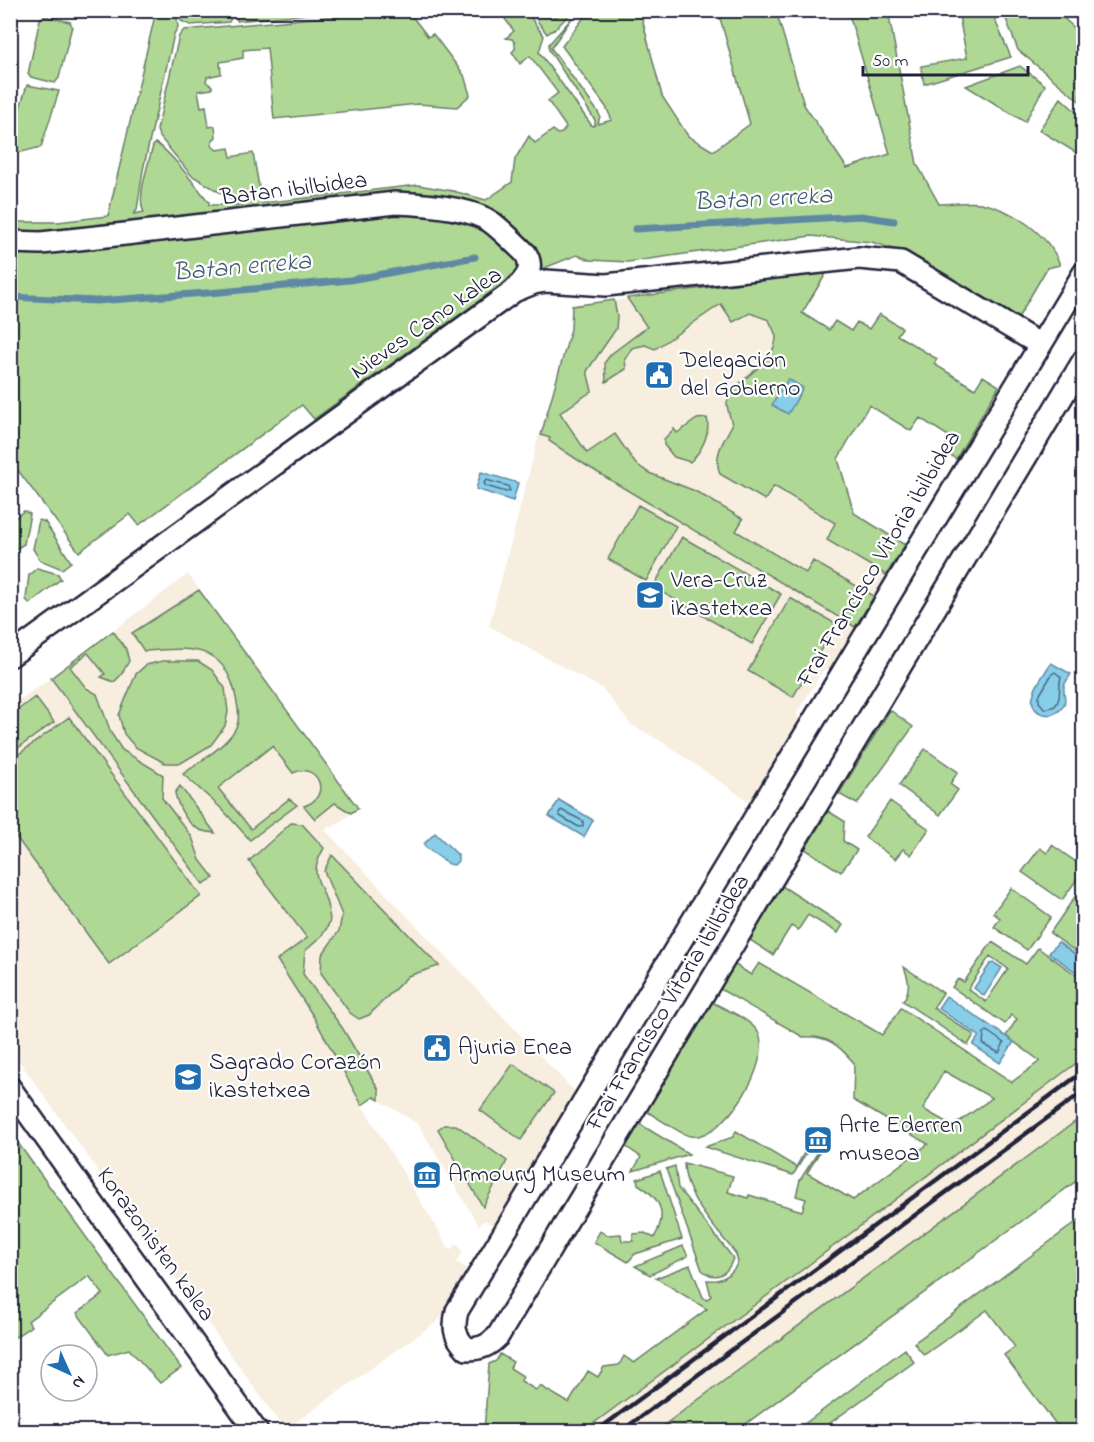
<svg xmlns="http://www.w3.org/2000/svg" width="1094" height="1442" font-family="'Indie Flower',sans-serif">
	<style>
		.built { fill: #f7eee0 }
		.green { fill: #b0d895; stroke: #697d68; stroke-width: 1.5; fill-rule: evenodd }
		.water { fill: #88cee9; stroke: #5f89a3; stroke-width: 1.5 }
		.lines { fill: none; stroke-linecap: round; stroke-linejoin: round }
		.shore { stroke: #4b6781; stroke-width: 1.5 }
		.stream { stroke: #5f89a3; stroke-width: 7 }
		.street-casing { stroke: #22223b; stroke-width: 26 }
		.street { stroke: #fff; stroke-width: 21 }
		.rail { stroke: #22223b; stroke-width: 4.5 }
		.labels { text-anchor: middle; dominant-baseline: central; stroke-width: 4.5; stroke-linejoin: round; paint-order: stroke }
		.street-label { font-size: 24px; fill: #22223b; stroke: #fff }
		.poi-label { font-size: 24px; fill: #22223b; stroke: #fff; text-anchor: start }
		.water-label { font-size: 26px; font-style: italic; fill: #465e78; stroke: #fff }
	</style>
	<rect width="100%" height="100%" fill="#fff"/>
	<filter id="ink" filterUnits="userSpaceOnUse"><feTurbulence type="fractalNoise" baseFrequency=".0167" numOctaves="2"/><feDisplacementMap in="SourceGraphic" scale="12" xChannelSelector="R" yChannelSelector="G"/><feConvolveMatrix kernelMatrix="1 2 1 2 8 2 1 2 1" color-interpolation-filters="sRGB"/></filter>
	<g filter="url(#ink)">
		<path class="built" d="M827,272L728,433L905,545L830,668L822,672L797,713L799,720L750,802L659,740L631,725L603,689L489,626L539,435H541L571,329L572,306Z
			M188,574L358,808L332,828L330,826L325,830L576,1093L497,1228L484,1220L479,1226L418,1124L374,1097L362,1105L450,1250L457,1244L463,1252L456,1262L470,1270L439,1320L285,1430L11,1050L10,706L51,678Z
			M1083,1058V1116L656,1431L583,1432L794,1276Z"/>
		<path class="green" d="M236,10H336V11L237,21Z
			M156,11H176L178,27L174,34L143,170L137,210L134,214L144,212C136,198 149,162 153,146L155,143C170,150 197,188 209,202V205H241L191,175L159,136L157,130L179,36L184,30L347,15L354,11H408L428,37L433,34L464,75L470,95L457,107L418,104L274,119L267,48L243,50V58L220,62L221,74L207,77L206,82L212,86V89L198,91L201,107L206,106L209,127L215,126L216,137L212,141V146L217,150L229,148L231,157L253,153L262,203L418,185L453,191L486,200L512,182L515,159L529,136L535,143L553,130L557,134L562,133L566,127L548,101L558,93L530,56L520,64L512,52L515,49V43L512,39L506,38L514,31L499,11H526L544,36L539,52L592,126L595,125V120L549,50V44L572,18L551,48L598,112L600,116L598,124L612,120L606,107L562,46L589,11H640L662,96L688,136L713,151L750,124L718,11H776L804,105L847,168L890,154L848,11H888L917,164L939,204C952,204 968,201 981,203C1013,210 1049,234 1060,265L1047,268L1018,318L914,256L872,242L811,236L628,262L590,260L577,255L501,285L314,419L302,405L139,525L130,514L79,552L11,461V222H58L108,216Z
			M179,11H230L231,18L229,22L190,25L181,21Z
			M530,11H549L555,18L561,11H573L555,29L547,34Z
			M958,11H991L1011,57L924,84L921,66L967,58Z
			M1003,11H1056L1083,36V104L1018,50Z
			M44,16L70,22L72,26L59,78L55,83L31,77L28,74L40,19Z
			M1020,66L1045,85L1025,122L966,86Z
			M27,85L59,91L41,147L18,153L11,148V106L19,111Z
			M1061,98L1083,118V157L1039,130Z
			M827,272L802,313L829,330L835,321L851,331L857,322L869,329L879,314L902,328L897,335L937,359L934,364L975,389L983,376L999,386L956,459L943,450L950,437L920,418L911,431L869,405L838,459L854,513L905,545L886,575L827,540L835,523L774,486L765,500L720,474C713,455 723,442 732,425C731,419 727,410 727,403C730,380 776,366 776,337C775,331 771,325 769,320L750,313L733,322L721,304L655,349L645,345L632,348L625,359L626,369L606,382L605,362L611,354L647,327L627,298Z
			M614,300L617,316L616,329L587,371L592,391L560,413L587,453L615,434L635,463L649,473L695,491L743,519L736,531L806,573L813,561L874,596L855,627L587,466L549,441L550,438L541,435L571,329L572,306Z
			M707,418C711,433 701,452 690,462L674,457L664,445V439L674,429L677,433L697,419Z
			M638,505L676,526L646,581L608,559Z
			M24,511L30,514L24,544L14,550H11V521Z
			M39,520L45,522L71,562L62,569L40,560L33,549Z
			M682,537L781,594L752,644L653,587Z
			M37,568L58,574L61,579L29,604L26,599L29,575Z
			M199,590L358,808L351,813L335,803L315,819L304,806C333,797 318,761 293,773L272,746L218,788L251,829L289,799L297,805L250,840L222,809L183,774C198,763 231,743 237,725C241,715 236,699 234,689C220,641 185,649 144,651L132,633Z
			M790,598L836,624L793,697L748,671Z
			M113,631L126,649L129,661L121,675L114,682L101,677L105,674L88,653L70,667L86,688L97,694L111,733L122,750L163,775L162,798L192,837L200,860L214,878L203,884L51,678Z
			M163,661H198L212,670L225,688L228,712L225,726L211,745L181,763H165L135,747L124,734L119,715L136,674L146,665Z
			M35,697L54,722L11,753V715Z
			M890,710L913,727L857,804L839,794Z
			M69,717L201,896L109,964L11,830V760Z
			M925,749L958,772L950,784L958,790L940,815L899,785Z
			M180,786L215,833C210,832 204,832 200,830C186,824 178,806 175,793Z
			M890,801L929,829L911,855L903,849L895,859L865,837Z
			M828,811L844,821L843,841L857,850L841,872L805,849Z
			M291,823L302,824L324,848C306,879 323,880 328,909C329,914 331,919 329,923C325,935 314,943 305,951L303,974L343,1029L379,1090V1100L374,1097L362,1105L313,1016L277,960L307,938L249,861Z
			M1052,845L1083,867V871L1062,900L1022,872L1040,848L1047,853Z
			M332,855L439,966L408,976L369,1015L359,1019L350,1013L321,973L322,955L339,931L342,915L324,871Z
			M1083,885V957L1050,933Z
			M782,886L843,925L838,933L808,915L798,930L791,926L773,955L750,940Z
			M1011,888L1051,917L1027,950L994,927L1000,918L993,913Z
			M992,942L1026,964L1038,948L1083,980V1058L794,1276L583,1431L484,1432L489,1364L496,1361L500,1354L513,1362L510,1368L523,1376L521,1381L536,1390L540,1386L569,1403L588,1371L598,1377L604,1367L619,1365L624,1356L634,1363L707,1309L656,1278L690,1265L703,1297L706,1300L711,1296L707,1280C721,1282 732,1275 738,1262L736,1254C716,1228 684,1198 684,1163L733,1176L728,1192L748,1198L749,1195L802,1211L806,1199L796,1196L800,1180L818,1152L819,1153L807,1173L853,1200L928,1144L853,1100L854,1063C839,1045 827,1035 803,1037L720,989L734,964L751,975L759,963L882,1035L901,1008L1012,1082L1040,1061L1006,1036L1017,1019L1011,1015L1005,1024L952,987L958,979L964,982ZM990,956L1008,969L986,1002L968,989ZM944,1071L992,1098L953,1126L923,1109Z
			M904,967L943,993L933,1008L974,1035L968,1045L903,1001C911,989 909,980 904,967Z
			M712,1002C726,1010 749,1018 758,1032C774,1060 724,1142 690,1136C682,1135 655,1116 646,1111Z
			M513,1064L554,1093L521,1140L480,1110Z
			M1083,1116V1176L736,1431H656Z
			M638,1123L689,1154L633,1171L641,1157L625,1146Z
			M444,1125H456L507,1161L483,1207L438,1129Z
			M736,1131L796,1167L808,1146L810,1147L793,1175L705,1147L733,1137Z
			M10,1132L181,1368L160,1383L129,1349L108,1355L77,1313L103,1294L89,1276L28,1321L31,1326L11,1340Z
			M675,1166L678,1188L733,1258C728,1274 716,1282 702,1270L666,1169Z
			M660,1171L682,1239L635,1254L628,1262L594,1242L600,1231L607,1235L621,1234L622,1241H633V1234L645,1233L654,1238C668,1214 661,1198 638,1184L637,1179Z
			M1083,1217L1082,1265L1077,1268V1288H1082V1301L1078,1302L1077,1358H1082V1371H1077L1076,1419L1081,1420V1428L1061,1431L1004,1355L1015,1347L987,1310L924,1355L914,1343Z
			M683,1246L688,1256L650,1275L635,1266Z
			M905,1349L914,1362L819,1431H795Z"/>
		<path class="water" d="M788,379L803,388L788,414L772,405Z
			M481,472L518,483L513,501L476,489Z
			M1051,663L1071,674C1069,678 1065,682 1064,686C1063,695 1068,702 1061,709C1050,720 1029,714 1033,696C1035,685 1045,673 1051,663Z
			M559,800L593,820L584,837L549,816Z
			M435,833L458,855V861L454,865L449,864L425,847L424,844Z
			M1058,942L1083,960V977L1049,953Z
			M994,963L1002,968L984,996L974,988L990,964Z
			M946,996L1014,1042L1000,1063L973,1045L979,1036L938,1008Z"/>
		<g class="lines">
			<path class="shore" d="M486,480L508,486L510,491L506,492L486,486L484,483Z
				M1055,672L1061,677C1058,686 1062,699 1055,706L1045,709L1039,702V696L1052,674Z
				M561,810L583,821V826L579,827L560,816L559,813Z
				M987,1031L1004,1043L999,1053L983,1044L984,1033Z"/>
			<path class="stream" d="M635,229L861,216L894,221
				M10,297L97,301L220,292L350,280L475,257"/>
			<g class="street-casing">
				<path id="street" d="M10,242L41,243L125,234L395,203C421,204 470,207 491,222C503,231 515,243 526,254C535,270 525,279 514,291
					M1084,273L457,1311C453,1328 454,1336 467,1349C481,1349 488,1346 498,1336L1084,360
					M10,656L514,291L534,283L546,281L606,285L859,258L901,262L1039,344
					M10,1088L257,1432"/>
			</g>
			<use href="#street" class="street"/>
			<path class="rail" d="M595,1432L1084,1071
				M620,1432L1084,1091"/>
		</g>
	</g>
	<defs>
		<g id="civic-square" transform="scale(1.5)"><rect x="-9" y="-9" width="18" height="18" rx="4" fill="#1f6fb2" stroke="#fff"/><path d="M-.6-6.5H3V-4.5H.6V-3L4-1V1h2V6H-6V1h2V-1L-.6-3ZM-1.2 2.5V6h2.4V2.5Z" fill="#fff"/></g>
		<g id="school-square" transform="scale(1.5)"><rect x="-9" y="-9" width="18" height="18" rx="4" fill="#1f6fb2" stroke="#fff"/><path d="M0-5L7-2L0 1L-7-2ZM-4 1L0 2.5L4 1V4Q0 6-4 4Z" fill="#fff"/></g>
		<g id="museum-square" transform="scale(1.5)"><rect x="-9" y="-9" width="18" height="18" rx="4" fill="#1f6fb2" stroke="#fff"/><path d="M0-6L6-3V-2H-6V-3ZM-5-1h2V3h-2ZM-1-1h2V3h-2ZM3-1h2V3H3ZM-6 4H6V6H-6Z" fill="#fff"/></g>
	</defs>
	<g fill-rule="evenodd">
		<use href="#civic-square" x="659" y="375"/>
		<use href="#school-square" x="650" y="595"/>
		<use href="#civic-square" x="437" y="1048"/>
		<use href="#school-square" x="188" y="1077"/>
		<use href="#museum-square" x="818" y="1140"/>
		<use href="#museum-square" x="427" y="1175"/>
	</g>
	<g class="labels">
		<g class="street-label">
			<text transform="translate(294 190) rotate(-7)">Batan ibilbidea</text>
			<text transform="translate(427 324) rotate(-35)">Nieves Cano kalea</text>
			<text transform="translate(880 559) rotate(-59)">Frai Francisco Vitoria ibilbidea</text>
			<text transform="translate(669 1003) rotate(-59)">Frai Francisco Vitoria ibilbidea</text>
			<text transform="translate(155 1245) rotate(54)">Korazonisten kalea</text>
		</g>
		<g class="poi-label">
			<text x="680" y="361">Delegación<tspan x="680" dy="28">del Gobierno</tspan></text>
			<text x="671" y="581">Vera-Cruz<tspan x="671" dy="28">ikastetxea</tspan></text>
			<text x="458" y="1048">Ajuria Enea</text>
			<text x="209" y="1063">Sagrado Corazón<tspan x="209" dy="28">ikastetxea</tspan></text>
			<text x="839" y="1126">Arte Ederren<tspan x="839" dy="28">museoa</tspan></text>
			<text x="448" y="1175">Armoury Museum</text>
		</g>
		<g class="water-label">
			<text transform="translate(763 200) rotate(-3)">Batan erreka</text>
			<text transform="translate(242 268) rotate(-5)">Batan erreka</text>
		</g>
	</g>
	<rect width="1094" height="1442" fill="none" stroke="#fff" stroke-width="36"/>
	<rect x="18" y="18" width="1058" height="1406" fill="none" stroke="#22223b" stroke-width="2" filter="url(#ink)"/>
	<g transform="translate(69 1373) rotate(135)"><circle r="28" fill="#ffffff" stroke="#a7a7b1" stroke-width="1.5"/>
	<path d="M0-4.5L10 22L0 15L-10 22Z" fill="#1f6fb2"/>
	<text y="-9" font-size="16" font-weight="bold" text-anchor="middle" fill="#22223b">N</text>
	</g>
	<path d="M863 66v9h165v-9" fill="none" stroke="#22223b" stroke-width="3"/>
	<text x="872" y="66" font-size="18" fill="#22223b" stroke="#ffffff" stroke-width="4.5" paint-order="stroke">50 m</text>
</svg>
